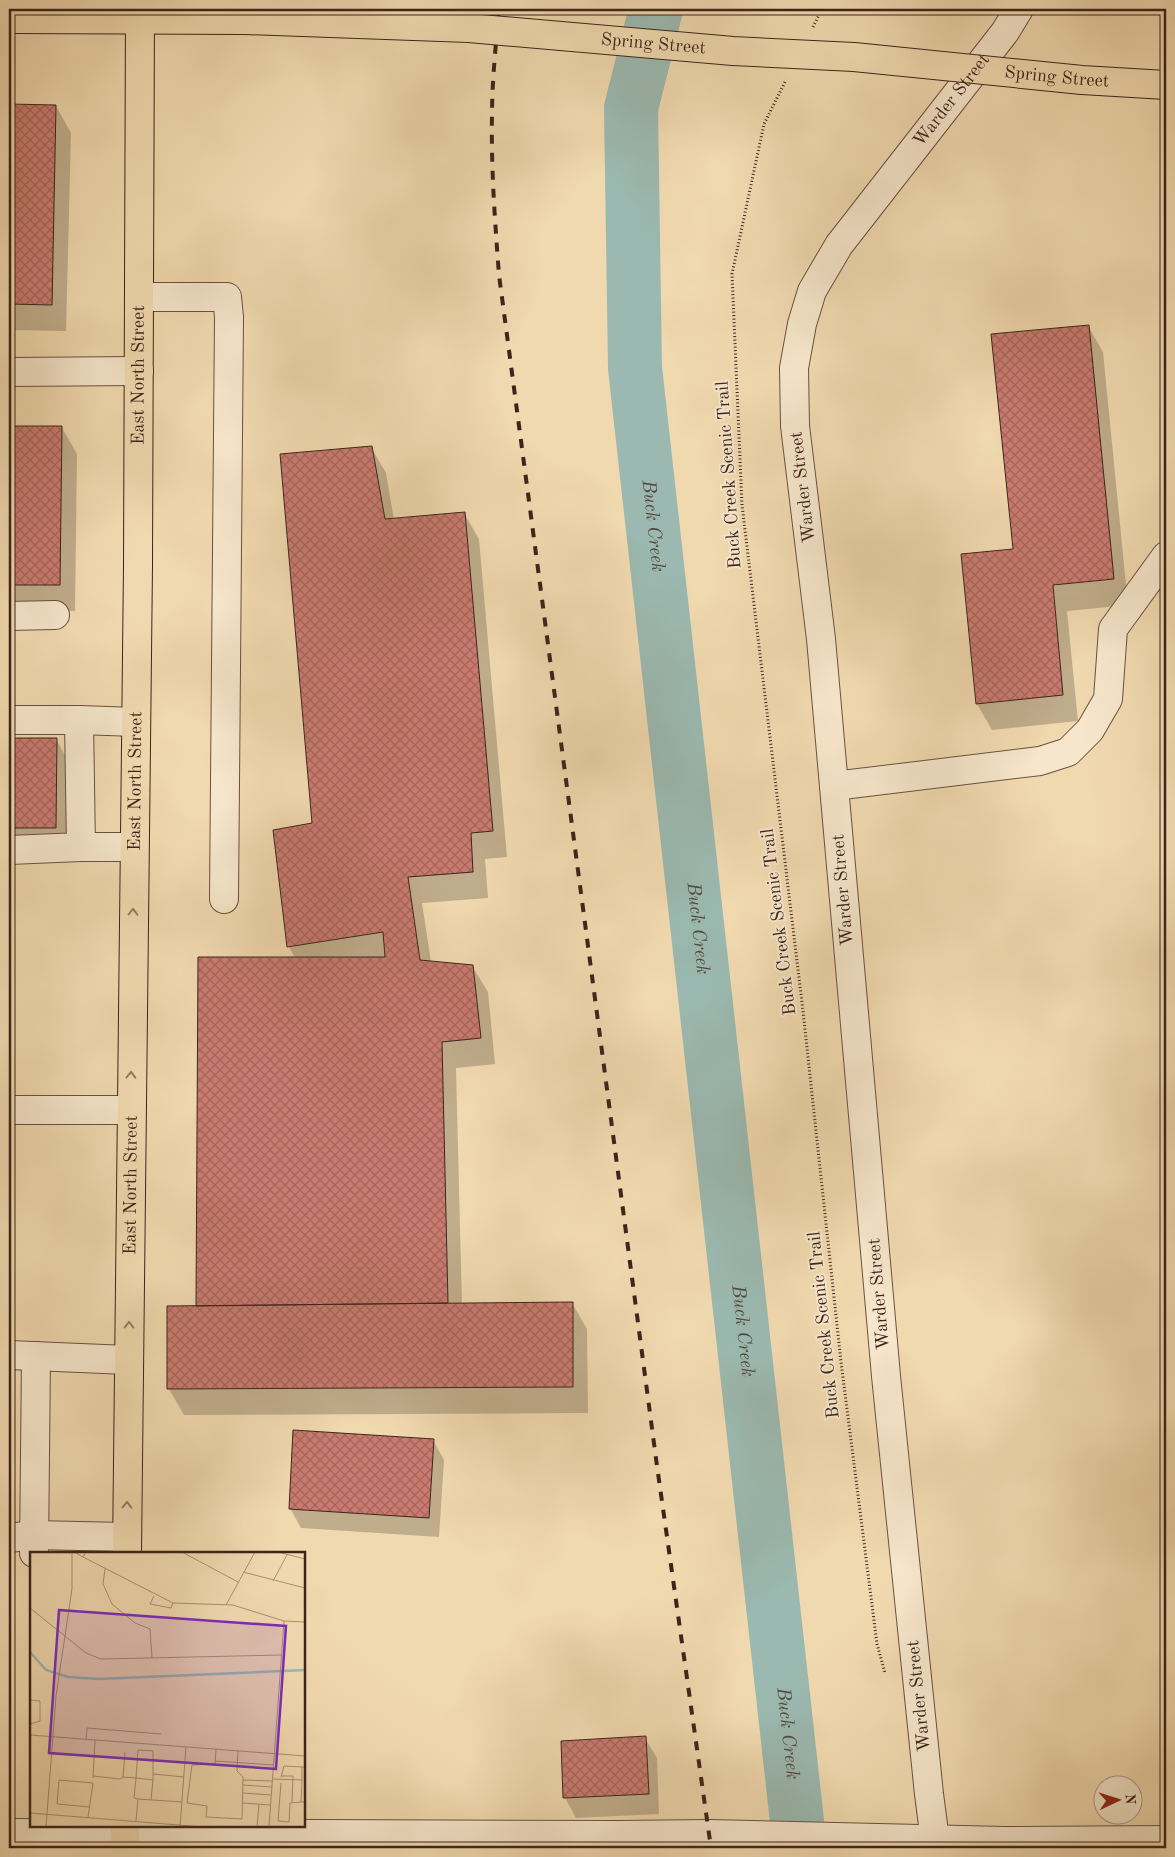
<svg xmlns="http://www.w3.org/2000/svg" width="1175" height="1857" font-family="'Old Standard TT',serif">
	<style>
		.shadow { fill: #0003 }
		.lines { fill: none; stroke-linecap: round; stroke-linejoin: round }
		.river { stroke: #9bb9b0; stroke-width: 54 }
		.building { fill: url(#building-cross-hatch); stroke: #3c241b }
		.minor-casing { stroke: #695140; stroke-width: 30 }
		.major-casing { stroke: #3c241b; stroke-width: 30 }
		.path { stroke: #3c241b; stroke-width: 3; stroke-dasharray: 1 2.5; stroke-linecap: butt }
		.minor { stroke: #f6e6cb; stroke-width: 28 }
		.major { stroke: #f1d9af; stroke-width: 28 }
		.rail { stroke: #3c241b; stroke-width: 4; stroke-dasharray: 9 9; stroke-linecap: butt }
		.major-bridge-casing { stroke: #3c241b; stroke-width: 30; stroke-linecap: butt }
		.major-bridge { stroke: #f1d9af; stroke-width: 28 }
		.oneway { stroke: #967e65 }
		.labels { text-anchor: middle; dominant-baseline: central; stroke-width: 4; stroke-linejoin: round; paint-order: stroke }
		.street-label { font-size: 18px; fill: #3c241b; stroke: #f6e6cb }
		.water-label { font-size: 19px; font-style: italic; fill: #544940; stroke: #f6e6cb }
		.inset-river { fill: none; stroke: #9bb9b0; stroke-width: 2.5 }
		.inset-road { fill: none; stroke: #a99174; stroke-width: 1 }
		.view { fill: #7b2cbf; fill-opacity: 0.15; stroke: #7b2cbf; stroke-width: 2.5 }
		.inset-edge { fill: none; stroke: #3c241b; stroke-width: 2.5 }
	</style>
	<defs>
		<pattern id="building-cross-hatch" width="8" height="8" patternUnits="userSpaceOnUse" patternTransform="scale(1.25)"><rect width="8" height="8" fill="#ca7b70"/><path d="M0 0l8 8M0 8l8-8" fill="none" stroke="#a5655b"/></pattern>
	</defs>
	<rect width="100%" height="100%" fill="#f1d9af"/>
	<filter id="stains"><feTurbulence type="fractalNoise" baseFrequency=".004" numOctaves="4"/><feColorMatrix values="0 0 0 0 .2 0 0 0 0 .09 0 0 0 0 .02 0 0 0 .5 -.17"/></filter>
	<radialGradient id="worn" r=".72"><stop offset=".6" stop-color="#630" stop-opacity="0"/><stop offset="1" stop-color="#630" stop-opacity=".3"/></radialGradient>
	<path class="shadow" d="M9,105L56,106L71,133L66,331L9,330Z
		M1088,326L1103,352L1128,605L1067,611L1078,721L992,730L977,704Z
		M9,427L62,428L77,454L75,611L9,610Z
		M371,447L386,473L394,520L464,513L479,539L507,857L485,859L488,898L422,903L431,962L472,966L488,992L495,1064L456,1068L462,1304L572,1303L587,1329L588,1413L184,1415L169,1389L197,1307L295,958L289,947L275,831L313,824Z
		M9,739H56L67,759V848L9,847Z
		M433,1440L444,1460L439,1537L301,1528L290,1508Z
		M645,1738L657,1758L659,1814L576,1818L565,1798L562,1742Z"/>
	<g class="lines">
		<path class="river" id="s1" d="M656,9L631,108L635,368L800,1848"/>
	</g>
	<path class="building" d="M9,104L56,105L52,305L9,304Z
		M1089,325L1114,579L1053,585L1063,695L976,704L961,554L1013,549L991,334Z
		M9,426H62L60,585H9Z
		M372,446L385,519L465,512L493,831L471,833L473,872L408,877L420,960L473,965L481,1038L442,1042L448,1303L196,1306L198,957H385L383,932L287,947L273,830L312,823L280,454Z
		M9,738H57L56,828H9Z
		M573,1302V1387L167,1389V1306Z
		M293,1430L434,1439L429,1518L289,1509Z
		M646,1736L649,1794L563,1798L561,1741Z"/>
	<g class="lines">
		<g class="minor-casing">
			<g id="minor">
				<path d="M139,297H227L229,317L224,899"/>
				<path d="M9,372L139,371"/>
				<path d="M9,616L55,615"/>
				<path d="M9,720H79L81,847L9,850"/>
				<path d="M79,720L136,722"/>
				<path d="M834,786L1040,761L1068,752L1090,730L1108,699L1113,629L1166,556"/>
				<path d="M81,847H134"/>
				<path d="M9,1110H131"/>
				<path d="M9,1355L128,1360"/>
				<path d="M9,1538L33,1535L127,1537"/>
				<path d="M34,1553L36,1356"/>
				<path d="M9,1833L618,1835L709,1834L1004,1841L1166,1840"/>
				<path id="s2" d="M935,1840L929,1794L886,1376L821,639L795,426L794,368L802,324L812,291L839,245L1005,32L1019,9"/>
			</g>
		</g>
		<g class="major-casing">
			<g id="major">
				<path d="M9,19L245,20L469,28"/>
				<path id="s3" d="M127,1553L138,565L140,9"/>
				<path d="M125,1826V1848"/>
			</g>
		</g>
		<path class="path" d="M813,27L822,9
			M785,82L764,124L732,274L742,505L803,1011L841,1362L877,1644L885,1673"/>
		<use href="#minor" class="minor"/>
		<use href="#major" class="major"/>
		<path class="rail" d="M499,9C496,44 492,80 492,115C491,169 495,222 499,275L657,1466L711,1848"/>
		<g class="major-bridge-casing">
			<g id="major-bridge">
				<path id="s4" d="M469,28L733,51L854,57L1082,80L1166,85"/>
			</g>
		</g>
		<use href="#major-bridge" class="major-bridge"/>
	</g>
	<defs><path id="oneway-chevron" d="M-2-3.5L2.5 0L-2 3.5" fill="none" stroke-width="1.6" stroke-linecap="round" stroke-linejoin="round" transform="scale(1.25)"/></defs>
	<g class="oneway">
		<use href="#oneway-chevron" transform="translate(133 912) rotate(-89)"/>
		<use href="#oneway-chevron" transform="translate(131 1075) rotate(-89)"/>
		<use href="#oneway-chevron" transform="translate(129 1325) rotate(-90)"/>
		<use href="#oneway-chevron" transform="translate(127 1505) rotate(-89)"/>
	</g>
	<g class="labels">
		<g class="street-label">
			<text stroke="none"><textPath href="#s4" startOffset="185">Spring Street</textPath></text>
			<text stroke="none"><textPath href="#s4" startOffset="590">Spring Street</textPath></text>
			<text stroke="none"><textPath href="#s2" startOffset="1795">Warder Street</textPath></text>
			<text stroke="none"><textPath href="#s3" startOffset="1178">East North Street</textPath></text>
			<text transform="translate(729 475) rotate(-94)">Buck Creek Scenic Trail</text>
			<text transform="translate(803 487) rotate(-97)">Warder Street</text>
			<text stroke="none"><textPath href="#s3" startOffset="772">East North Street</textPath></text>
			<text transform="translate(843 890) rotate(-95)">Warder Street</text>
			<text transform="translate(779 922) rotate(-97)">Buck Creek Scenic Trail</text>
			<text stroke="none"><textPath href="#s3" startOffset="368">East North Street</textPath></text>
			<text transform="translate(879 1294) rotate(-95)">Warder Street</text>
			<text transform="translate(824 1325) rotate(-96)">Buck Creek Scenic Trail</text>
			<text transform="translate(919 1696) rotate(-96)">Warder Street</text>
		</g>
		<g class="water-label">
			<text stroke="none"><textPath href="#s1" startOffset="521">Buck Creek</textPath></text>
			<text stroke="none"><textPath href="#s1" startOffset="926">Buck Creek</textPath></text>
			<text stroke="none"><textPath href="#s1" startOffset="1331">Buck Creek</textPath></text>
			<text stroke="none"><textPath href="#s1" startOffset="1736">Buck Creek</textPath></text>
		</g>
	</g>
	<g transform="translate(30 1552)">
		<rect width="275" height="275" fill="#f1d9af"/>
		<path class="inset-river" d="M0,100L16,118L38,125L69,127L275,118"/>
		<path class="inset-road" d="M44,0L53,5L56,0M152,0L208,30M248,0L275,7M53,5L143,51L203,53L254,69L275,70M75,17L73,32L82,52L105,71L120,77L122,106M213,20L275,36M243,29L257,3M124,44L120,52L141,56L143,51M196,53L225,0M0,56L56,101L71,107L252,103M0,148L10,149V169L0,172M0,183L275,204M56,187L57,176L131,182M186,197L185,212L162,213L157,251L177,254L176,265L212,267L213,225L207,219L208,199M185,209L244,213M123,222L154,225M63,224L90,227L93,225L106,226L123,228V199L108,198L106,226L104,246L108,247M252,224H263L262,250M93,225L95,200M251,225L254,214L272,215M63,226L65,188M242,227L272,228L271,250H275M213,228L242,229M272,228V215H275M251,231L248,269L259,270L260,251L271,250M213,233L242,235M213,241L241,243M121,248L123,228M213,251L240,253M0,261L173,275M58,265L63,231L29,228L27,252L60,255M106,269L108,247L152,250M16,275L26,144L42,37V0M150,275L156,195M227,275L229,252M239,275L254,69"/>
		<path class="view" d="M29,58L256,74L246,217L19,201Z"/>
		<rect width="275" height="275" class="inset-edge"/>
	</g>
	<rect width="1175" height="1857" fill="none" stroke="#f1d9af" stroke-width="30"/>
	<rect x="10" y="10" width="1155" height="1837" fill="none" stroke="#3c241b" stroke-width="2.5"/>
	<rect x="15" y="15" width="1145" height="1827" fill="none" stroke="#3c241b"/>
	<g transform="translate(1118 1800) rotate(86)"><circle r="24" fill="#f6e6cb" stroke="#ac9885"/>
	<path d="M0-4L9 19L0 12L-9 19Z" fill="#8f2418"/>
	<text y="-8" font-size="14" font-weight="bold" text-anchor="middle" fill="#3c241b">N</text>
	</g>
	<rect width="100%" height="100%" filter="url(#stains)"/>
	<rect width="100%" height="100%" fill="url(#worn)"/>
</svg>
